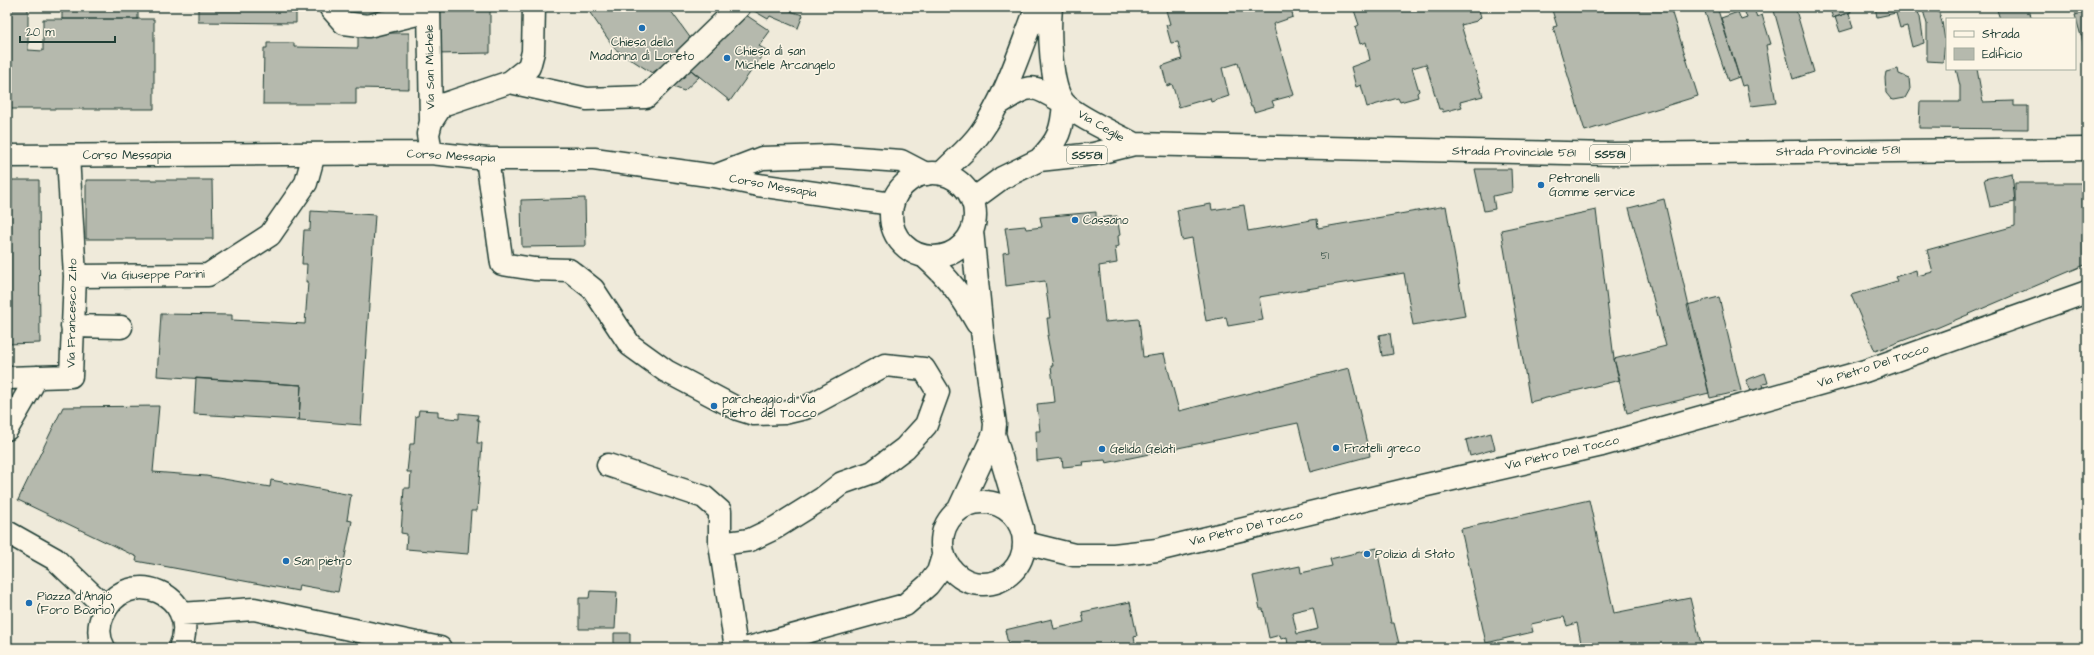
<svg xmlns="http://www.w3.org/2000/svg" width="2094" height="655" font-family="'Architects Daughter',sans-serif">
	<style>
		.cemetery { fill: url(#cemetery-stones); stroke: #76857a }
		.building { fill: #b5b9ad; stroke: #1f3d34; fill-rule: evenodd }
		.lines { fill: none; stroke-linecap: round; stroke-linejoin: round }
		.minor-casing { stroke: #1f3d34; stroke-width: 25 }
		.major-casing { stroke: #1f3d34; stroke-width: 25 }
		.minor { stroke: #fcf5e5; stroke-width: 22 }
		.major { stroke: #fcf5e5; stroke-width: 22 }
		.poi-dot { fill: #1f6fb2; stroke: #fcf5e5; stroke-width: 1.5 }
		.labels { text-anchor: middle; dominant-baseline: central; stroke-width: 3; stroke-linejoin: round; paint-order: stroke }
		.number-label { font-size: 10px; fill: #445c52 }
		.shield { fill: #fcf5e5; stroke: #617469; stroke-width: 1 }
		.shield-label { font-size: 11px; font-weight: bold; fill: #1f3d34 }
		.poi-label { font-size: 12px; fill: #1f3d34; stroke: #fcf5e5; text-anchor: start }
		.street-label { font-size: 12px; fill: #1f3d34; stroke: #fcf5e5 }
	</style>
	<defs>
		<pattern id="cemetery-stones" width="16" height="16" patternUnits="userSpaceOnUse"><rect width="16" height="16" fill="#cccdbf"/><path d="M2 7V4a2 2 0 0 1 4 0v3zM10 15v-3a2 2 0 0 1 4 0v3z" fill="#afb1a5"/></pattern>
	</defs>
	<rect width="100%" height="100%" fill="#efeada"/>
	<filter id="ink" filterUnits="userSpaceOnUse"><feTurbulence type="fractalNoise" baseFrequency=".025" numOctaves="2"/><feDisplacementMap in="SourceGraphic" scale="8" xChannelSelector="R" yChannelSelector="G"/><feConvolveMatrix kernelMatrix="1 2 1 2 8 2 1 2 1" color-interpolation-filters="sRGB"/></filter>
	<g filter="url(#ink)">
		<path class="cemetery" d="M2074,7H2087V60Z"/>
		<path class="building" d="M7,7H28V50L43,51V19H154V109H7Z
			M62,7H138V19H62Z
			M198,7H296V23L198,22Z
			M435,7H490V53L435,54Z
			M586,7H668L694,43L652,73L615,49Z
			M750,7H791L790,11L803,15L798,28L770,16L768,19L749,8Z
			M1165,7H1291L1293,17L1273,24L1294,95L1272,101L1274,106L1254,112L1253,107H1251L1238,63L1222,68L1229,96L1211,102L1210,98L1179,107L1172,84L1167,86L1162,66L1182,59L1178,42L1171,43L1166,25L1170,24Z
			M1353,7H1478L1481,17L1477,21L1461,25L1483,96L1460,102L1462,107L1443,112L1442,109H1439L1426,64L1412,68L1419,91L1417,93L1418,97L1400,102L1398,98L1367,107L1361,85L1356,87L1351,67L1370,60L1366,42L1360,44L1355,27L1359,25Z
			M1551,7H1670L1698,96L1585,131L1553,27L1557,26Z
			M1717,7L1739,77L1728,81L1705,12Z
			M1743,7H1753L1757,17L1762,15L1771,44L1766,45L1776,103L1751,106L1747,85L1742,86L1721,18L1738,12L1741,20L1747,18Z
			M1773,7H1795L1814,72L1793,79Z
			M1829,7H1849L1851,12L1833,18Z
			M1875,7H1916L1920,17L1924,43L1912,47L1907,26L1900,28L1896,13L1877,17Z
			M1922,7H1937L1942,22L1945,40L1943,62L1927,61V24Z
			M1996,7H2028L2032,19H2000Z
			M2087,12V35L2081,36L2075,15Z
			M743,13L770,31L759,46L766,50L730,101L685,65Z
			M1849,13L1853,28L1840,32L1835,17Z
			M358,33H409V89L356,88V104H263L264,48H267V43H294V47L358,48Z
			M685,65L699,77L684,91L665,84Z
			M1898,69L1899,74L1909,78L1910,89L1905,98L1894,100L1891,99L1886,93L1885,78L1886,72Z
			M1956,69H1977L1983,102L2014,101V106H2028V129L1919,128L1920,102H1960V86Z
			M1475,169H1511L1512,192L1493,196L1495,209L1484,211Z
			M2012,173L2015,202L1990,207L1984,179Z
			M7,180H39L40,343L7,344Z
			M86,180H212L213,239H86Z
			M2015,183H2087V264L1939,327L1875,351L1851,295L1897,281L1895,277L1916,270L1917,276L1933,272L1927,250L2015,226Z
			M585,198L586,246L522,247L521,200Z
			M1664,199L1709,393L1627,413L1614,359L1666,346L1629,208Z
			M1211,204L1212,210L1244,205L1248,231L1317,219L1318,228L1446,206L1465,316L1413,325L1404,273L1259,297L1263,320L1228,326L1226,317L1206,321L1192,238L1182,240L1177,210Z
			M1596,210L1614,359L1620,380L1530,402L1501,230Z
			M311,211L375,215L361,425L299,420L301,385L157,376L161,314L232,315V320L305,324L308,282H306L307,264H302L304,230H310Z
			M1096,212V218L1117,216L1120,235L1118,236L1119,246L1115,247L1117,263L1099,266L1105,322L1139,319L1143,357L1164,354L1179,411L1349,368L1370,456L1310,472L1298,423L1106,463L1105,460L1082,462L1083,465L1063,467L1062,458L1037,461L1036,431H1040L1037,404L1055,402L1051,366H1053L1047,335H1049L1047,318H1050L1045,281L1006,286L1003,253L1009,252L1005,228L1025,226L1026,229L1042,227L1040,217Z
			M1719,297L1741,391L1710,398L1687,305Z
			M1390,333L1393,354L1382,356L1379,335Z
			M1765,373L1768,383L1763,384L1764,388L1752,393L1746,380Z
			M196,378L301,385L299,420L194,414Z
			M159,406L153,472L206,476L270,487L271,480L351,495L347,520L352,521L338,592L299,585L298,591L136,561L137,557L18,500L63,407Z
			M419,410L438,411V417L459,419V413L478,415L477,420H479L477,443H482L477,511H471L468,554L406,549L407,534L401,533L404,488H410L411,472H407L410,444H414L416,416H418Z
			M1491,433L1495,449L1470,456L1466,440Z
			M1589,500L1614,613L1690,598L1702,648H1582L1577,623L1567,626L1564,617L1531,624L1533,632L1486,643L1461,529Z
			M1377,548L1391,623H1394L1400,648H1281L1288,646L1287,637L1281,639L1280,635L1269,638L1263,609H1260L1253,576L1300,566L1301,573L1332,566L1330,559ZM1313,607L1318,629L1297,634L1292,612Z
			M590,591L617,592L615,629H579V598H589Z
			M1130,602L1137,636L1134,637L1136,648H1009L1005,630L1052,619L1054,629L1084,622L1082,612Z
			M614,633H630V648H614Z
			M941,645V648H926Z"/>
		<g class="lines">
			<g class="minor-casing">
				<path id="minor" d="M330,7L344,23L368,26L429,11
					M429,7L431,122
					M510,82L587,99L646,97L739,7
					M431,153L428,134L431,122L442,105L510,82L529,67L533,52L534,7
					M7,156L431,153L487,159H594L715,176L758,185L892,204
					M487,159L502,264L534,269L569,270L593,289L630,345L666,371L738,409L754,414L784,413L805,408L885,365L924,369L938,392L926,425L905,448L873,472L842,483L823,498L775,528L750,540L720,544L736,648
					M715,176L762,158L830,156L901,161L926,174
					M75,276L208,275L270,235L306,183L314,154
					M72,326L121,327
					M7,378L71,376L75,276L68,156
					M7,429L37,377
					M608,465L704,497L720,511V544
					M7,532L55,559L106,608
					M1025,543L1074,555H1114L1157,550L1422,486L1602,445L1865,371L2087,292"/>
			</g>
			<g class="major-casing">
				<path id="major" d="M1051,7C1049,29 1050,87 1064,103C1075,116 1118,135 1134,144
					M1000,103C1031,83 1032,84 1064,103C1062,130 1059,140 1039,160
					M891 215a42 42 0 1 1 84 0a42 42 0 1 1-84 0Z
					M941,174C954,160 970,148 981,132C1007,95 1020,49 1037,7
					M972,200L1002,178L1039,160L1094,154L1134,144L1613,154L2087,149
					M972,231L982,331L995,424L994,434L1022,528
					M925,257C949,278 962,296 977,323
					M942 543a41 41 0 1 1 82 0a41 41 0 1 1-82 0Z
					M959,509L994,434
					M181,614L254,609L440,648
					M104,648C98,638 98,625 103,615C126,562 203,595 180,648
					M748,648L905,605L928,585L938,572L943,556"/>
			</g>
			<use href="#minor" class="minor"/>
			<use href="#major" class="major"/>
		</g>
	</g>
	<g class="poi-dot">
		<circle cx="642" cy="28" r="4"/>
		<circle cx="727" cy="58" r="4"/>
		<circle cx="1541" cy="185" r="4"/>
		<circle cx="1075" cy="220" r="4"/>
		<circle cx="714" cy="406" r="4"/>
		<circle cx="1336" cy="448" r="4"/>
		<circle cx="1102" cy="449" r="4"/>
		<circle cx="1367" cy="554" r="4"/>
		<circle cx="286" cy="561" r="4"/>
		<circle cx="29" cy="603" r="4"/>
	</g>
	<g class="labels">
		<g class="number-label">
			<text x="1325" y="256">51</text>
		</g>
		<g class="shield">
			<rect x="1590" y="145" width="40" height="18" rx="3"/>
			<rect x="1067" y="146" width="40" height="18" rx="3"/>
		</g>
		<g class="shield-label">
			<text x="1610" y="154">SS581</text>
			<text x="1087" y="155">SS581</text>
		</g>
		<g class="poi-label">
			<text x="642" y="42" text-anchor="middle">Chiesa della<tspan x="642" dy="14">Madonna di Loreto</tspan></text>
			<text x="735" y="51">Chiesa di san<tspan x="735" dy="14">Michele Arcangelo</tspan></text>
			<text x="1549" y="178">Petronelli<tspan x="1549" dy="14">Gomme service</tspan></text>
			<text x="1083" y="220">Cassano</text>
			<text x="722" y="399">parcheggio di Via<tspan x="722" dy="14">Pietro del Tocco</tspan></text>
			<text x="1344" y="448">Fratelli greco</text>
			<text x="1110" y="449">Gelida Gelati</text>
			<text x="1375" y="554">Polizia di Stato</text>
			<text x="294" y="561">San pietro</text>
			<text x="37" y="596">Piazza d'Angiò<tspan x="37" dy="14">(Foro Boario)</tspan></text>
		</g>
		<g class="street-label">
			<text transform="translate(430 67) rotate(-91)">Via San Michele</text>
			<text transform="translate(1101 126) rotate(30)">Via Ceglie</text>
			<text transform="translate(1838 151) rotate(-1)">Strada Provinciale 581</text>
			<text transform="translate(1514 152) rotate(1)">Strada Provinciale 581</text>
			<text x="127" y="155">Corso Messapia</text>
			<text transform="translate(451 156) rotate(3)">Corso Messapia</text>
			<text transform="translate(773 186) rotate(10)">Corso Messapia</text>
			<text transform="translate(153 275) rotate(-1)">Via Giuseppe Parini</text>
			<text transform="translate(72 313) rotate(-89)">Via Francesco Zito</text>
			<text transform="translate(1873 366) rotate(-18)">Via Pietro Del Tocco</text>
			<text transform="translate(1562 453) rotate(-13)">Via Pietro Del Tocco</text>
			<text transform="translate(1246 528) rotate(-14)">Via Pietro Del Tocco</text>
		</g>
	</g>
	<rect width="2094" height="655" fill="none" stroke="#fcf5e5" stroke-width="24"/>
	<rect x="12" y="12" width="2070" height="631" fill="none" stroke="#1f3d34" stroke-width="1.5" filter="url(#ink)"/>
	<rect x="1946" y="18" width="130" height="52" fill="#fcf5e5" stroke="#a4ab9e"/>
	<rect x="1954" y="31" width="20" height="6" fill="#fcf5e5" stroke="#a4ab9e"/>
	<text x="1982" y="38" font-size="12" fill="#1f3d34">Strada</text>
	<rect x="1954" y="48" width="20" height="12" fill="#b5b9ad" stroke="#a4ab9e"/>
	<text x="1982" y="58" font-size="12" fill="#1f3d34">Edificio</text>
	<path d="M20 36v6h95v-6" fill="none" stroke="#1f3d34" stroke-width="2"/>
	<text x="26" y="36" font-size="12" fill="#1f3d34" stroke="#fcf5e5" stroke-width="3" paint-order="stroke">20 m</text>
</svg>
